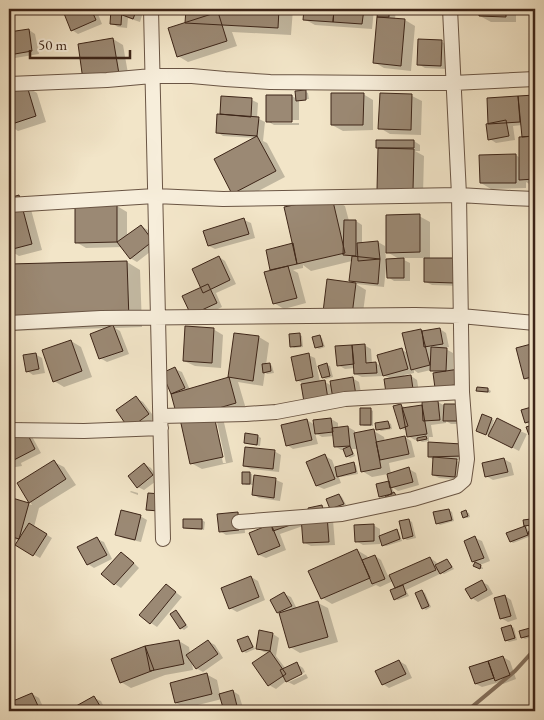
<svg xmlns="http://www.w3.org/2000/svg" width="544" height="720" font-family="'EB Garamond',serif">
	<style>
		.shadow { fill: #0003; fill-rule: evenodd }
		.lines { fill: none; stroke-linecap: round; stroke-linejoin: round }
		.stream { stroke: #84715e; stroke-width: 4 }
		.building { fill: #9b8974; stroke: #3d2518 }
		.minor-casing { stroke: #6a5544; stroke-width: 16 }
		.minor { stroke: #f7eedb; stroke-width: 14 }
	</style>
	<rect width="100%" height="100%" fill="#f2e5c8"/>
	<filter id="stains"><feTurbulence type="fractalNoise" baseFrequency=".004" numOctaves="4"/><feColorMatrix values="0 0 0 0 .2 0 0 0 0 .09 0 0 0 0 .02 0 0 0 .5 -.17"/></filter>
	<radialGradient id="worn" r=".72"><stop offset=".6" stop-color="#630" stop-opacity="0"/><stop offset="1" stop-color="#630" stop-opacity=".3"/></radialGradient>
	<path class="shadow" d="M72,9H96L102,24L78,34L72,30L64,12Z
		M112,9H144L140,22L128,18L127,28L118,27L111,23Z
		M187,9H293L291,35L232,32L237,46L188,62L178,56L186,24Z
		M305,9H374L372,29L315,25L304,19Z
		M379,9H396L395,19L405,20L415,26L411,71L384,68L374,62Z
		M481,9H516V22H491L480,16Z
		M29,30L35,34L39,54L9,59V33Z
		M113,39L123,45L129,79L95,85Z
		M442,42L448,45L447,69L425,68L418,64Z
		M27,87L37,93L46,122L18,131L9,125V93Z
		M306,92L308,93L309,99H299V122V120H272V123H299V125H274L267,121V96H292L297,99Z
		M363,94L373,100V130L343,131L332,125Z
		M412,96L422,101L421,135L390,134L380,128Z
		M535,96V185H531L526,182V188L491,189L481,183L516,155L520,158L523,138L522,125L513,126L515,140L496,143L490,139L488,100Z
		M222,97L252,100L258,103L257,118L265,122L263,141L267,143L285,177L243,199L233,193L255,138L223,136L217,132L221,115Z
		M414,141L420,145V151H415L424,156L423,195H388L379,149L377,147Z
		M19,196L29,202L42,250L19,256L9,250V199Z
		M332,198L345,206L349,221H356L362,225V244L378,242L385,246L386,260H401L387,252L419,216L430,222V259L461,286L432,285L426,282V258H400L410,263V281H394L388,277V268H386L384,287L356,284L366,290L362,320L328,281L357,284L351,281L352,261L311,271L303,265V268L293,270L298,273L306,303L284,309L274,303L273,271L271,269L294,244Z
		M117,206L127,212V237L141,226L148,230L159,245L137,262L130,258L123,247L86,248L76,242Z
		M244,220L251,223L255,238L215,249L209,246Z
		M219,257L225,261L236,284L216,293L222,307L199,318Z
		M127,262L140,270L142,327L115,328L120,331L129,354L107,362L100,358L109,328L9,331V266Z
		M213,329L223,335L221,368L195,366L184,361Z
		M440,329L446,333L449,347L444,348L453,353V371L468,387L443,391L437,373L431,370L418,373L414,370V373L404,375L405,377L411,376L417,380L419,392L383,375V376L362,377L355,374V368L345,369L338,365L364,345L371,349L372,364L376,363L382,367L402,350L408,353L403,334L421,330L424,331Z
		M236,334L259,337L269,343L266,365L270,364L272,366L274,373L267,374L265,372L263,386L238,382L246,409L223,418L233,462L202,469L191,463L181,420L179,419L172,393L175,369L182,372L190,390L230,378ZM213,418H216L226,463H223Z
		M300,335L302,336L303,347L294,348L291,346Z
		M319,336L322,338L325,347L319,349L316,347Z
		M71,341L81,347L92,377L64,387L54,381Z
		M535,344V381L532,382L525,378L518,349Z
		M35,354L42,358L45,373L33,375L27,371Z
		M308,355L315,358L320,382H325L332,386L352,378L359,382L362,398L334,402L297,380Z
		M327,365L330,366L333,377L326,379L323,377Z
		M488,389L491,391L490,393L481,392L478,391Z
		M136,398L143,402L155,418L137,431Z
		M438,402L445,406L465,424H451L446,421V423L431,425L433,437H429V441L422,442L418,439L415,440L408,436L407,429L404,430L401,428V405L404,407V409Z
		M535,407V435L533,436L530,435L528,428L532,426L526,422L522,411Z
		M370,409L373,411V426H364L361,424Z
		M331,419L338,423V428L348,427L355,431V434L374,431L384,437L385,442L405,437L411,441L415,457L389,463L391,474L409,469L416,473L419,485L398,491L392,487L394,493L397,495L399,499L383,503L382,498L380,497L390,482L388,474L372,477L362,471L358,449H352L355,456L350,458L347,456L344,450H341L335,446L334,436L322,437L315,433L318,444L293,449L287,445L307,420L315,425Z
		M491,419L494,420L491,430L520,431L527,434L519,451L489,435L481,432Z
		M388,422L391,424L392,429L381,431L378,429Z
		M28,429L41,453L21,463L22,466L9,468V431Z
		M258,436L261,438L260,446L248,444L245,443Z
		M429,443L469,459L455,460L463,464L462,480L439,478L433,475L434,460L429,457Z
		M274,451L281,455L279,472L251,469L244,466Z
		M325,456L332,460L335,468L354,464L356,465L358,474L341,477L338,475L341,483L324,489L317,486Z
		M504,459L511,463L514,475L493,480L486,476Z
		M54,462L64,467L76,485L39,508L34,527L52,538L40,558L17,545L20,541L9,538V499L32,505L19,484Z
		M144,464L151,468L159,479L144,490L138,487Z
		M249,473L252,474L253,485H246L244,483Z
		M255,477L276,480L283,483L280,501L259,498L253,494Z
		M131,491L138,493V495L130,492Z
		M339,495L342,497L346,505L334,510L331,508Z
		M322,506L325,508L326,516L333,520L335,545L311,546L305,543L303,526L280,534L286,550L266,558L259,555L250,534Z
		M449,510L452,512L454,521L440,525L437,523Z
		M466,512L469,513L470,517L467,518L464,517Z
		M237,513L244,517L245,533L226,535L220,531Z
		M140,516L147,520L141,542L123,538L116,534Z
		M202,520L205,522L204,530L187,529L184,528Z
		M409,520L412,522L416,538L407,540L404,538Z
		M530,520L533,522L534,526L529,527L527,525V527L529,533L535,530V547L531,536L513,543L511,541L508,534L526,527L525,521Z
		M373,525L380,529V537L397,531L399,532L402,541L386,546L383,545L380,537V544L363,545L356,541Z
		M475,538L482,541L490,561L480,565L483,568V569L478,568L476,563L473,562Z
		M97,539L104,542L112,559L94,568L88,564Z
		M357,550L367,556L368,559L375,556L381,560L388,576L430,558L436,562L438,565L447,560L449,562L454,569L444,574L442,573L406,590L409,596L398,600L395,599L396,589L393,581L380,587L376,585L332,604L322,598Z
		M121,553L128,557L139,568L121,588L115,584L103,574Z
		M251,577L258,581L265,600L237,612L230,608Z
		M482,582L488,585L493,594L478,602L472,598Z
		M166,585L182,597L157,627L151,623Z
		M422,592L425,593L431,607L426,610L423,608Z
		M284,594L291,597L297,609L318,603L328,608L338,642L300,653L290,647L280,613L278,612Z
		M505,596L511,600L517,619L508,622L501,618Z
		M176,612L179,613L188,627L184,630L181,628L172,615Z
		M511,626L514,628L517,640L509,642L506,640Z
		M530,629L533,631L534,636L525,639L522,637Z
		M273,634L279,638L276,656L286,669L297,664L303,668L305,672L289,680V682L306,674L308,678L294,685L286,681L276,689L269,685L270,653L264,652L257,648Z
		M248,637L250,639L255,649L246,653L243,651Z
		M179,641L189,647L190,653L208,641L215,645L223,658L203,672L196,668L192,662L193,670L165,675L131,688L121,682Z
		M503,657L510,661L516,679L503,684L500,682L482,687L476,684Z
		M399,661L406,665L412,678L389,688L383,684Z
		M206,674L217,680L220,694L233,691L239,695L244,711H225L222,699L186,708L176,703Z
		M32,694L39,698L45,711H19L15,702Z
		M94,698L101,701L106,711H71Z"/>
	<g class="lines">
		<path class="stream" d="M467,711L515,671L535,649"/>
	</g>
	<path class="building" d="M69,9H91L96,20L71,31L63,11Z
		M111,9H122L121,25L110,24Z
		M118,9H137L133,19L117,13Z
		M186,9H279L278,28L185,23Z
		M304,9H334L333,22L303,20Z
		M334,9H364L362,24L333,22Z
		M378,9H389V17H377Z
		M479,9H506V17L479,16Z
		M218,12L227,41L177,57L168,28Z
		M377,17L405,19L401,66L373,63Z
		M29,29L32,51L9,55V32Z
		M113,38L119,74L83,80L78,44Z
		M418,39L442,40L441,66L417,65Z
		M27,86L36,116L9,125V91Z
		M306,90V100L296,101L295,91Z
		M331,93H364L363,125H331Z
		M380,93L412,94L411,130L378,129Z
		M266,95H292V122H266Z
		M535,95V136L522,137L518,96Z
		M221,96L252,98L251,117L220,114Z
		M518,96L520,122L488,124L487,98Z
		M217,114L259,117L257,136L216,133Z
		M506,120L509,136L488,140L486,124Z
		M257,136L276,171L232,194L214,159Z
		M535,136V179L519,180V137Z
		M376,140H414V148H376Z
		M378,148L414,149L413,190H377Z
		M516,154V183H480L479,155Z
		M19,195L32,244L9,250V198Z
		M332,197L345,253L297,264L284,207Z
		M75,205H117V242L75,243Z
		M420,214V252L386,253V215Z
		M244,218L249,234L208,246L203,231Z
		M344,220H356V256L343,255Z
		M141,225L153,241L130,259L117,242Z
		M532,225H535V249H531Z
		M378,241L380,259L358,261L357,243Z
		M293,243L297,264L270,270L266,250Z
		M219,256L230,280L203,293L192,269Z
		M352,256L380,259L378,284L349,281Z
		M404,258V278H387L386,259Z
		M424,258H455V283L424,282Z
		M127,261L129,320L9,323V264Z
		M288,266L297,298L273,304L264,272Z
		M327,279L356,283L352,315L323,312Z
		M208,284L217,303L191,315L182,296Z
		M531,287H535V293L532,294Z
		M113,325L123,351L99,359L90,334Z
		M185,326L214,328L212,363L183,361Z
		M440,328L443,344L424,347L422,331Z
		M421,329L430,365L411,370L402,333Z
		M234,333L259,336L253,381L228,377Z
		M300,333L301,346L290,347L289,334Z
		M320,335L323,346L315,348L312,337Z
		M71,340L82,371L53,382L42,350Z
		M535,343V376L524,379L516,348Z
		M365,344L366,363L376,362L377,373L354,374L352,345Z
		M352,345L354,364L337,366L335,346Z
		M431,347L447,348L446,371H430Z
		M402,348L408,369L383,376L377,355Z
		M36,353L39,369L26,372L23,355Z
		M309,353L313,377L296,381L291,357Z
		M270,363L271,371L263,373L262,364Z
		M327,363L330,376L322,378L318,366Z
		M175,367L185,388L171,394L162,373Z
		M459,369L461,384L435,388L433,373Z
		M411,375L413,389L386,393L384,379Z
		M229,377L236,403L178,420L171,394Z
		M353,377L356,395L333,399L330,381Z
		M325,380L328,399L304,402L301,384Z
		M477,387L488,388V392L476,391Z
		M136,396L149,414L129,429L116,410Z
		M438,401L440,420L423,421L422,402Z
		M401,404L408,426L400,429L393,406Z
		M444,404H460L459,421H443Z
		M422,405L427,434L407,437L402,408Z
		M535,406V420L525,423L521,410Z
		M360,408H371V425H360Z
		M213,411L223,457L190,464L180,419Z
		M482,414L492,418L486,435L476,431Z
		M331,418L333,432L315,434L313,420Z
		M497,418L521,430L512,448L488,436Z
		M307,419L312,440L286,446L281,425Z
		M388,421L390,428L376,430L375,423Z
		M22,423L35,449L12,461L9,455V430Z
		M535,424V433L529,435L526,427Z
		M348,426L350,446L334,447L332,428Z
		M374,429L381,468L361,472L354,433Z
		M9,433L12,461H9Z
		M245,433L258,435L257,445L244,443Z
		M405,436L409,454L380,460L376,442Z
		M426,436L427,439L417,441V438Z
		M428,442L462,444L463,456L428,457Z
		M350,446L353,454L346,457L343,449Z
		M245,447L275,450L273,469L243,466Z
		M325,454L335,479L316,486L306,462Z
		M433,457L457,459L455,477L432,475Z
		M504,458L508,472L485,477L482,463Z
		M54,460L66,479L29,503L17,483Z
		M354,462L356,472L337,477L335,467Z
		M144,463L153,475L137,488L128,476Z
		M409,467L413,482L390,488L387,474Z
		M242,472H250V484H242Z
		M254,475L276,478L274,498L252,495Z
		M389,481L392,494L379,497L376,484Z
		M394,492L397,497L388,502L385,497Z
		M148,493L161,494L159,511L146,510Z
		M339,494L344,504L330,509L326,499Z
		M9,497L29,503L19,539L9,536Z
		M322,505L324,516L310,519L308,508Z
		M449,509L452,520L436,524L433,512Z
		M121,510L141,515L135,540L115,535Z
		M466,510L468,516L463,518L461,512Z
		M238,512L239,530L219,532L217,514Z
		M327,515L329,542L303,543L301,517Z
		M183,519H202V529L183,528Z
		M409,519L413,536L403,539L399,521Z
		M531,519L532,525L524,526L523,520Z
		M270,521L299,522L273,531Z
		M29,523L47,534L33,556L15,545Z
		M271,524L280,546L258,555L249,533Z
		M374,524V541L355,542L354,525Z
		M525,526L528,535L510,542L506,533Z
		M397,529L400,539L382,546L379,536Z
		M535,529V547L534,548L528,532Z
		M475,536L484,558L472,562L464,541Z
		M97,537L107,555L87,565L77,547Z
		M357,549L370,578L321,599L308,571Z
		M121,552L134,563L114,585L101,574Z
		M375,555L385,579L372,584L362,560Z
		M430,557L436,570L395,588L389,575Z
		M447,559L452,567L440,574L435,565Z
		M475,562L481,565L480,569L473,566Z
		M251,576L259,597L229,609L221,588Z
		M482,580L487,590L471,599L465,589Z
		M166,584L176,592L150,624L139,615Z
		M403,585L406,594L394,600L390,590Z
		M422,590L429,606L422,609L415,593Z
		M284,592L292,606L277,613L270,600Z
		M505,595L511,616L500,619L494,598Z
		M318,601L328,637L289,648L279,613Z
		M176,610L186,625L180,629L170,614Z
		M511,625L515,638L505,641L501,628Z
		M530,628L532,635L521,638L519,631Z
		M259,630L273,633L270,651L256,649Z
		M248,636L253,647L242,652L237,640Z
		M179,640L184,664L150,671L145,646Z
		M208,640L218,654L196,669L186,655Z
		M145,646L154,670L120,683L111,659Z
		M270,651L286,674L268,686L252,663Z
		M503,656L510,675L495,681L488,661Z
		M399,660L406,674L382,685L375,671Z
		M488,661L494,678L475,684L469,667Z
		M297,662L302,674L286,682L280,670Z
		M207,673L212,694L175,703L170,683Z
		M233,690L238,710L224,711L219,694Z
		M32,693L39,708L32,711H18L13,701Z
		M94,696L103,711H70L69,710Z"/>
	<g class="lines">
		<g class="minor-casing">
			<path id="minor" d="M151,9L163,539
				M9,84L107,80L152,76H192L225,79L270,82L385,83H453L535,79
				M9,205L155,196L223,199L459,195L511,198L535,199
				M9,323L101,318L415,315L461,316L535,323
				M161,416L246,414L276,412L345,399L462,392
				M9,430L84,431L161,428
				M239,522L342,514L413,499L457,486L464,480L467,459L462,392L459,195L450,9"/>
		</g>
		<use href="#minor" class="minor"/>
	</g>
	<rect width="544" height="720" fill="none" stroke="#f2e5c8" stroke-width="30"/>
	<rect x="10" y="10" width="524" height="700" fill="none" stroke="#3d2518" stroke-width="2.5"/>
	<rect x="15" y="15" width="514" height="690" fill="none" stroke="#3d2518"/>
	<path d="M30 50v8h100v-8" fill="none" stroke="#3d2518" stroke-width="2.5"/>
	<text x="38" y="50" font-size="15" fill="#3d2518" stroke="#f7eedb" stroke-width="4" paint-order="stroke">50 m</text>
	<rect width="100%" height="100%" filter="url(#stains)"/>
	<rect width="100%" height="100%" fill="url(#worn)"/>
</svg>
